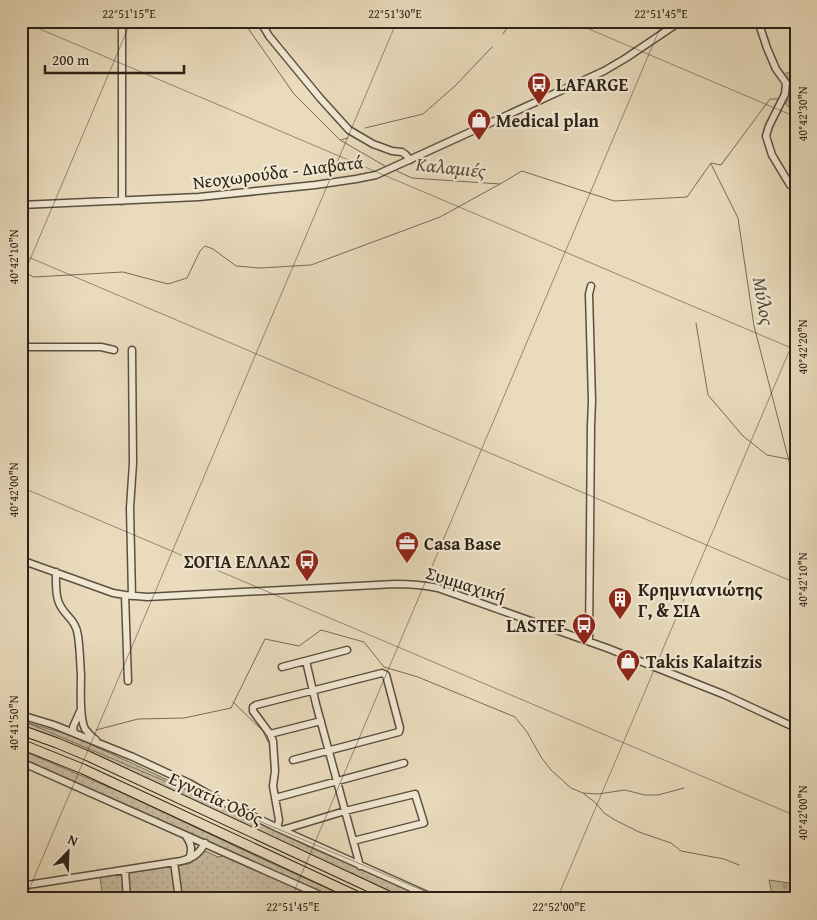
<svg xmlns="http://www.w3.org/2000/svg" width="817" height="920" font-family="'Gentium Book Plus',serif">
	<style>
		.grass { fill: url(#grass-dots); stroke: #7a6f5c }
		.cemetery { fill: url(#cemetery-stones); stroke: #7a6f5c }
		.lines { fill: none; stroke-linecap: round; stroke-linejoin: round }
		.stream { stroke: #776b58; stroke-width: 1 }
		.minor-casing { stroke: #5b5040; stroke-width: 9 }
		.highway-casing { stroke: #2c2217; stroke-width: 11 }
		.minor { stroke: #f1e8d3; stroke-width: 6 }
		.highway { stroke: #e9dbbc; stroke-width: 9 }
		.ticks { fill: none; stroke: #2c2217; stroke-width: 1; stroke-opacity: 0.45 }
		.labels { text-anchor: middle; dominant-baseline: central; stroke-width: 4.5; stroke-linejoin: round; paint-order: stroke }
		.poi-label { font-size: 18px; font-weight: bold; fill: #2c2217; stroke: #f1e8d3; text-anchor: start }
		.street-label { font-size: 18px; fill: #2c2217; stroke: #f1e8d3 }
		.water-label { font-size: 19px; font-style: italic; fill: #584d3d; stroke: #f1e8d3 }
		.neatline { fill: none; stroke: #2c2217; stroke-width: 2 }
		.ticks-label { font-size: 12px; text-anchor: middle; fill: #2c2217 }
	</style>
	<defs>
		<pattern id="grass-dots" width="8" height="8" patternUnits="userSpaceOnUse" patternTransform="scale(1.25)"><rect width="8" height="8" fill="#c9bca0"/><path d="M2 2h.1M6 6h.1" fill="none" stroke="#ada189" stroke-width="1.8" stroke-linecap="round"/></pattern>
		<pattern id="cemetery-stones" width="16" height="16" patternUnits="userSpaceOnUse" patternTransform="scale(1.25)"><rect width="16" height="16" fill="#c9bca0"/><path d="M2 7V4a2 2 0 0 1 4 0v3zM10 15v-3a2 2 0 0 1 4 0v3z" fill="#ada189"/></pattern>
	</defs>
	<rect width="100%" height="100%" fill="#e9dbbc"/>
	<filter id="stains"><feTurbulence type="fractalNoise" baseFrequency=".004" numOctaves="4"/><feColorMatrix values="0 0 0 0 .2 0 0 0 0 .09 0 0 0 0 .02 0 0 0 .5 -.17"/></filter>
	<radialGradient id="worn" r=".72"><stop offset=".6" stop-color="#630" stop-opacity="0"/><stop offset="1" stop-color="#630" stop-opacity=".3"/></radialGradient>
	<path class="grass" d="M796,69V115L786,104L782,75Z
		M21,721L70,735L138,766L307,846L429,899H406L66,742L21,727Z
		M21,750L125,794L260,858L351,899H335L192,834L21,759Z
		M205,851L218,857L223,856L320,899H103L100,877L189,864Z"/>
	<path class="cemetery" d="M769,880L796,884V899H773Z"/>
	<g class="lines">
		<path class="stream" d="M243,21L294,94L340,140L385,166
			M503,34L512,21
			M785,100L796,101
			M365,128L423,114L455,86L492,47
			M341,140L348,138
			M711,164L738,218L754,326L790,465L796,475
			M397,171L412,178L500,184
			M21,271L34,277L123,272L168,284L187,278L200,251L205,246L213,249L236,266L260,268L311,265L440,217L500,184L522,171L614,201L687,197L711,163L721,165L770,99H779
			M696,323L708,395L743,436L767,455L788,459
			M233,702L263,731L268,742
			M96,730L138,719L184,718L231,708L265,639L299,646L321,630L364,642L384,667L418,677L515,717L527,732L541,757L551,770L571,788L583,793L598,794L625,790L645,795H658L684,788
			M584,794L596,803L604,813L615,820L639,832L671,843L681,851L724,859L739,865"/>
		<g class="minor-casing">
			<path id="minor" d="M122,21V201
				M260,21L269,36L320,98L349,130L373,144L392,151L402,152L406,155L410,160
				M758,21L767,48L776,69L786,83L785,94L769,126L766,136L772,155L790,185
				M21,205L199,197L315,185L356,179L376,175L604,71L626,58L681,21
				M21,347H101L114,350
				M132,350L133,463L130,508L132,596
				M21,560L113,593L125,595L147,597L395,584C410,584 424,585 438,588L607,648L725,695L796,728
				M56,572C56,582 55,594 59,603C65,617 76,619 78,636C80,649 80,662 81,675C81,689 79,717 85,729C88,733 92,737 96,740
				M125,595L128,681
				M589,641L591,426L592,401L589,294L591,286
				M306,661L316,704L360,866
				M282,667L347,650
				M21,715L54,725L133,757L189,783L215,798L282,830L436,899
				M74,733L73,727L81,709
				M270,734L321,721
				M21,762L329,899
				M275,798L404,763
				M277,828L279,820L273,786L275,771L273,741L270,734L253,711V707L256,705L382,673L386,675L400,728L399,732L293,760
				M282,830L345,811L415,794L424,823L353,841
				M185,835C191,843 193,849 189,859
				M174,862L179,899
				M125,870L127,899
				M21,886L181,861C193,858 199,854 205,843"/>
		</g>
		<g class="highway-casing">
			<path id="highway" d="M21,730L57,743L88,756L395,899
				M21,744L83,769L363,899"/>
		</g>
		<use href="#minor" class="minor"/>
		<use href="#highway" class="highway"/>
	</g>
	<path class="ticks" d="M21,21L796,350M570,21L796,117M21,254L796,583M21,281L131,21M21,487L796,816M21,720L443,899M25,899L397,21M291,899L663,21M557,899L796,335"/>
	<defs>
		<g id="bus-pin" transform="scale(1.25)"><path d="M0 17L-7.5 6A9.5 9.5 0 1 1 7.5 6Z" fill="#8f2418" stroke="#f1e8d3"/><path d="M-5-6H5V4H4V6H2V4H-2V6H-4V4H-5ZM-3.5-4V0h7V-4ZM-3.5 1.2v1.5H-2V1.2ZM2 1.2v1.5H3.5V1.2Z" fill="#fff"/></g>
		<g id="shop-pin" transform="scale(1.25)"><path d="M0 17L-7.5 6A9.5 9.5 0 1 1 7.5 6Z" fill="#8f2418" stroke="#f1e8d3"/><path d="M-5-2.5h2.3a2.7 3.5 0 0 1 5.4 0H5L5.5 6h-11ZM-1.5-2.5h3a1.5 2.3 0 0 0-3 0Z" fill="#fff"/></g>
		<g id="office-pin" transform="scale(1.25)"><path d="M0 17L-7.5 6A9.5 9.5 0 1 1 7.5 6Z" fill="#8f2418" stroke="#f1e8d3"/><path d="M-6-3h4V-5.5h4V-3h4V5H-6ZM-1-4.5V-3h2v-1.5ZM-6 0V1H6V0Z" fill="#fff"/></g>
		<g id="building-pin" transform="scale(1.25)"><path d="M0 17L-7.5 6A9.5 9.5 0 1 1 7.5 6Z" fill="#8f2418" stroke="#f1e8d3"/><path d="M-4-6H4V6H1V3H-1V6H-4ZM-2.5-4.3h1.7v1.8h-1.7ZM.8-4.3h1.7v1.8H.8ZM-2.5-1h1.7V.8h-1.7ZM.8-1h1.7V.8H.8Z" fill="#fff"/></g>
	</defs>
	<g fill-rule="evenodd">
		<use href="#bus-pin" x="539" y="84"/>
		<use href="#shop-pin" x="479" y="120"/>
		<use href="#office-pin" x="407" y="543"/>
		<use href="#bus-pin" x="307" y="561"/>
		<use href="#building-pin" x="620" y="599"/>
		<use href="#bus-pin" x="584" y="625"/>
		<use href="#shop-pin" x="628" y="661"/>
	</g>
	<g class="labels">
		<g class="poi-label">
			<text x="556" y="84">LAFARGE</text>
			<text x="496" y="120">Medical plan</text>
			<text x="424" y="543">Casa Base</text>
			<text x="290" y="561" text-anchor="end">ΣΟΓΙΑ ΕΛΛΑΣ</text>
			<text x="638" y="589">Κρημνιανιώτης<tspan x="638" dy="21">Γ, &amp; ΣΙΑ</tspan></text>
			<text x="566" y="625" text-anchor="end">LASTEF</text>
			<text x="646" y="661">Takis Kalaitzis</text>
		</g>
		<g class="street-label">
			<text transform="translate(278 172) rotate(-7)">Νεοχωρούδα - Διαβατά</text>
			<text transform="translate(466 584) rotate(17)">Συμμαχική</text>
			<text transform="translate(216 798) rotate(25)">Εγνατία Οδός</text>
		</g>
		<g class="water-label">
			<text transform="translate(451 167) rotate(6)">Καλαμιές</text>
			<text transform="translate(764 301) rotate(80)">Μύλος</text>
		</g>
	</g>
	<rect width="817" height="920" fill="none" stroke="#e9dbbc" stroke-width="55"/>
	<g transform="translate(68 852) rotate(23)" stroke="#f1e8d3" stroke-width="4" paint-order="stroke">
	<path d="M0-4L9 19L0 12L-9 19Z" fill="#2c2217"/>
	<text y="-8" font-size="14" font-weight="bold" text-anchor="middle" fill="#2c2217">N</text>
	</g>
	<path d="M45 65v8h139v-8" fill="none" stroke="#2c2217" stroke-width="2.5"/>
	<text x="52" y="65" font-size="15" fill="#2c2217" stroke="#f1e8d3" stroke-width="4" paint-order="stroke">200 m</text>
	<rect x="28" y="28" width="762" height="864" class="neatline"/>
	<g class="ticks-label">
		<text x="129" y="18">22°51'15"E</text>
		<text x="395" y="18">22°51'30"E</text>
		<text x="661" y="18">22°51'45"E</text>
		<text transform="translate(803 114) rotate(-90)" y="4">40°42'30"N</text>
		<text transform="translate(14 257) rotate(-90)" y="4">40°42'10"N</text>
		<text transform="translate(803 347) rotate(-90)" y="4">40°42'20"N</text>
		<text transform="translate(14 490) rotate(-90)" y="4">40°42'00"N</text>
		<text transform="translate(803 580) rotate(-90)" y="4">40°42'10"N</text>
		<text transform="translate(14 723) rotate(-90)" y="4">40°41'50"N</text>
		<text transform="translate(803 813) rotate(-90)" y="4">40°42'00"N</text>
		<text x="293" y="911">22°51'45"E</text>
		<text x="559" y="911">22°52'00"E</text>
	</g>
	<rect width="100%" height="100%" filter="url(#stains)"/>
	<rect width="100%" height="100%" fill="url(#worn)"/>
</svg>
